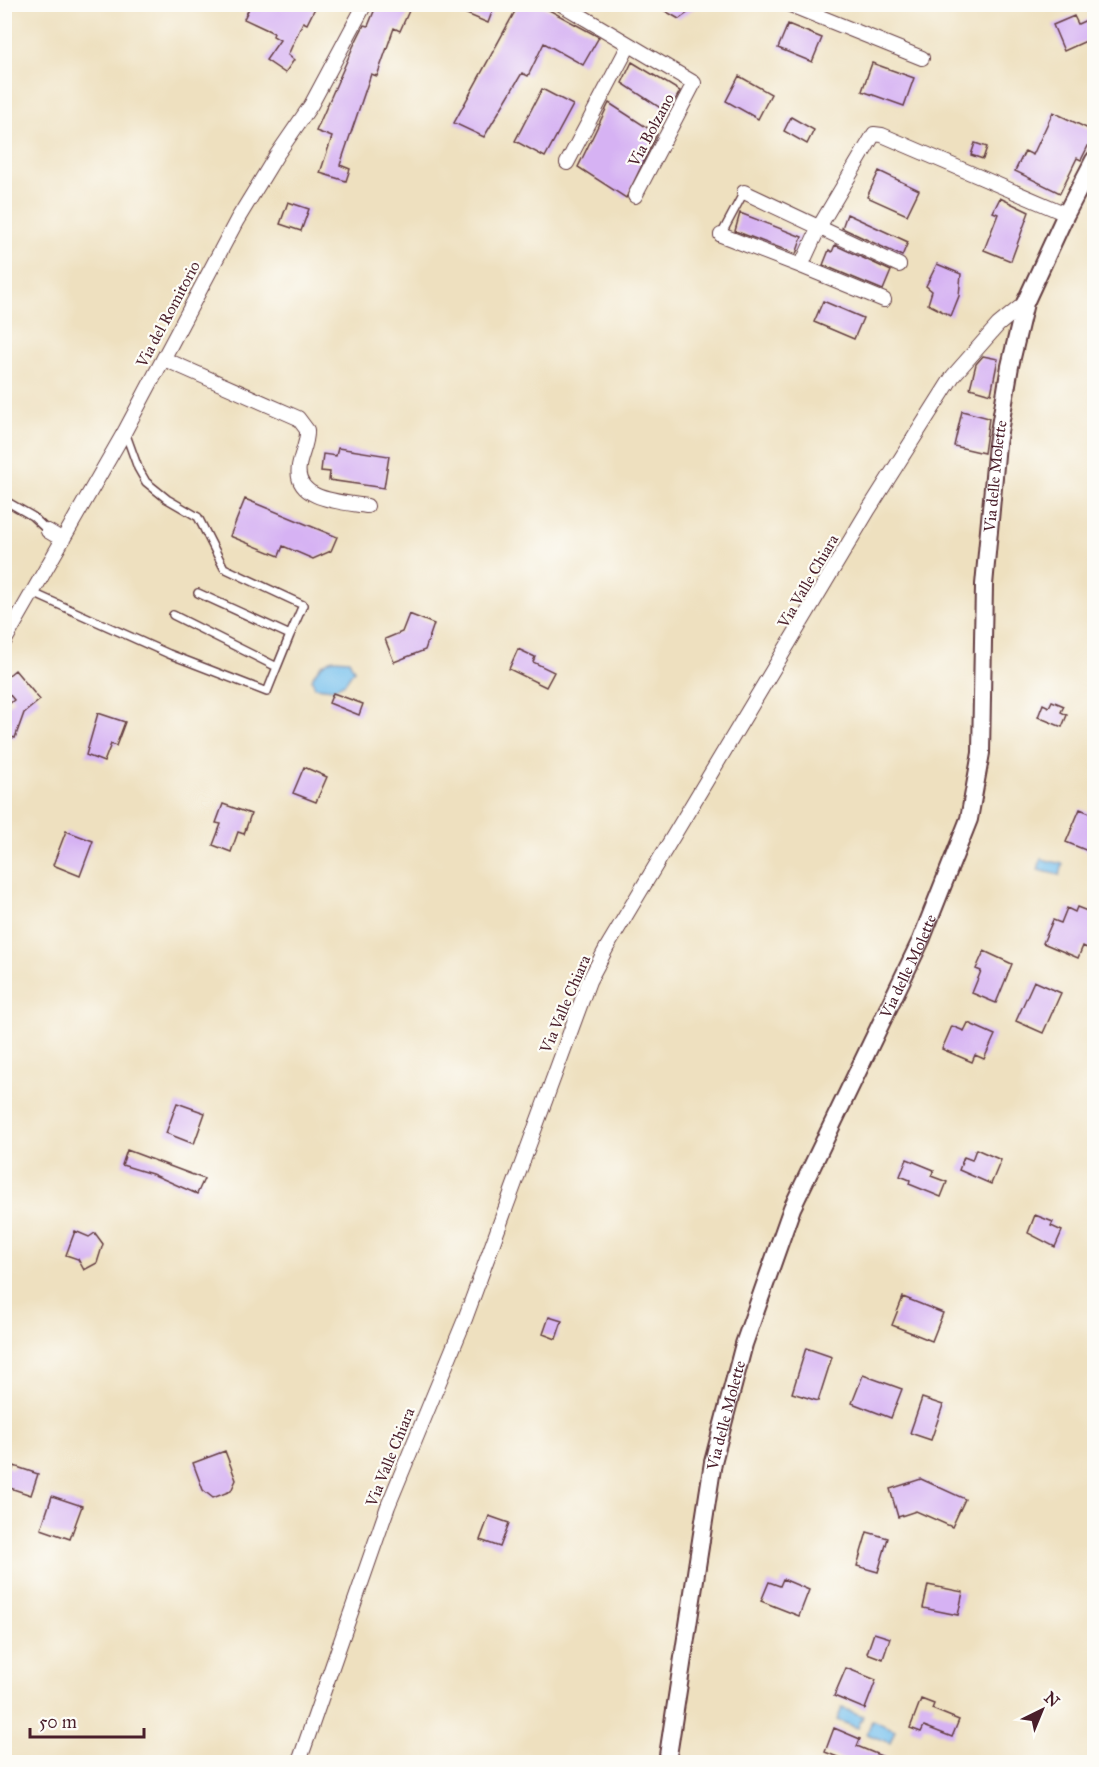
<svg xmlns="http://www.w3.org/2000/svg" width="1099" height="1767" font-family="'IM FELL Great Primer',serif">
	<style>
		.water { fill: #74bfed; stroke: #5f6f8c; stroke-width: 1.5 }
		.building { fill: #d6b2f3 }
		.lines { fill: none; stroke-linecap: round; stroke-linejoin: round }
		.service-casing { stroke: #633c41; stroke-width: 10 }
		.minor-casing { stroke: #633c41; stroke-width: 16 }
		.tertiary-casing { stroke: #633c41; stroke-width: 20 }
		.service { stroke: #fff; stroke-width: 7 }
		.minor { stroke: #fff; stroke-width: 14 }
		.tertiary { stroke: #fff; stroke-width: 16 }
		.labels { text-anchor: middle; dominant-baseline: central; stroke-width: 4.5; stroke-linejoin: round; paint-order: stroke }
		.street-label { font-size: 16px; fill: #4a1f2b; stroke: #fdfcf7 }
	</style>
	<rect width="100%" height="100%" fill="#fdfcf7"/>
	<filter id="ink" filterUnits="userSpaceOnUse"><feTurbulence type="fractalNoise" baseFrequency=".0167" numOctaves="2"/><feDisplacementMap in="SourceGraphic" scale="12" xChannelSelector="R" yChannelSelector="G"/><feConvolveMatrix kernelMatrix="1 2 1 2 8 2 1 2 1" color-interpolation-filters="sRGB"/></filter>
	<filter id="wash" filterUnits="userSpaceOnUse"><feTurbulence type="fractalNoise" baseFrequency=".008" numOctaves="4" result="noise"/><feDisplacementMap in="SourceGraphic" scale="24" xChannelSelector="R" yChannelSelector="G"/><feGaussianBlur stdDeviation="1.35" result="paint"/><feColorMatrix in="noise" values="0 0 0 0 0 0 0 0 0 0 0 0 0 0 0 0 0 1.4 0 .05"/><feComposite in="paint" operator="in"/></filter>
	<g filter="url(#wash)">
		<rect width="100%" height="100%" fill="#eee0bf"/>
		<path class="water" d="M333,659L349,660L354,670L345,683L333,689L315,687L312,680C315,669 323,663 333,659Z
			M1041,859L1063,864L1060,875L1038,870Z
			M842,1708L863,1716L858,1728L837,1720Z
			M872,1720L895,1730L890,1743L867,1734Z"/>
		<g id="blocks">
			<path class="building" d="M251,4H317L307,24L303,22L288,55L294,60L285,73L266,60L280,40L273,36L274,33L244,19Z
				M377,4H412L400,31L394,28L377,76L371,74L340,165L350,169L346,181L320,173L332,137L316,131L353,47L364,25L368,26Z
				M443,4H495L488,23Z
				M519,4H538L599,37L583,65L544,43L528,76L522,73L484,137L454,123Z
				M653,4H700L679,19Z
				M1074,16L1078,24L1095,16V37L1064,51L1053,25Z
				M788,24L822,38L812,62L778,48Z
				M632,62L680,91L668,113L622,83Z
				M872,63L914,78L904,106L862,91Z
				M739,76L771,94L758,119L726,101Z
				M542,89L573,105L545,157L515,141Z
				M609,103L657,134L626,198L578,167Z
				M1053,112L1095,132L1081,160L1077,158L1060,193L1015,171L1025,151L1033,155Z
				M791,117L814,130L807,144L784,131Z
				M975,143L987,147L983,159L971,155Z
				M879,171L919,190L907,215L867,197Z
				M1000,198L1029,212L1011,261L984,250L998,214L993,212Z
				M288,202L309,209L301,231L280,224Z
				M740,213L802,237L796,254L735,231Z
				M847,214L908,242L902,256L842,228Z
				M835,245L891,271L883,290L823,265L829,250L832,252Z
				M937,264L961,274L959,296L951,316L928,304L932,291L926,286Z
				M823,301L863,318L854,339L814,322Z
				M983,356L998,359L991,394L970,388L976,364Z
				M962,411L989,418L984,453L954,446Z
				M338,448L389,456L384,488L329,480L330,472L321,471L323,454L336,456Z
				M245,499L337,537L331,551L313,559L283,546L279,556L230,536Z
				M409,614L434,624L425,650L394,662L385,639L402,632Z
				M518,649L535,657L533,662L554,672L546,687L509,669Z
				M15,670L40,700L24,713L15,738L4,735V708L14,700L4,688V679Z
				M333,693L363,704L359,715L329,703Z
				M1052,701L1064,706L1061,712L1067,715L1062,727L1038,717L1043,704L1049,707Z
				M98,713L125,722L116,746L111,744L104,762L86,755Z
				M304,767L327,777L316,802L293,793Z
				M223,804L251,814L244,834L238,832L231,852L213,845L221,824L216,823Z
				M1080,809L1095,815V854L1066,842Z
				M66,831L93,841L80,876L53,865Z
				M1077,907L1095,914V935L1089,949L1083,946L1078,958L1043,943L1053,920L1061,923L1067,908L1075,912Z
				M984,951L1012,964L996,1003L972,993L981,971L976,969Z
				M1034,981L1061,993L1043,1033L1016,1021Z
				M968,1023L995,1035L984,1059L975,1055L972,1062L942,1049L952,1026L964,1031Z
				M177,1103L205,1113L194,1144L166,1133Z
				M976,1149L1001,1160L991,1184L959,1170L964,1157L972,1160Z
				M127,1150L204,1179L197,1194L152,1174L122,1165Z
				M907,1159L934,1170L931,1176L947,1182L941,1197L909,1184L910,1180L900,1176Z
				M1035,1215L1053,1222L1051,1226L1062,1231L1055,1247L1028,1233Z
				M75,1231L89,1237L95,1233L103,1244L97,1263L84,1270L78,1259L66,1255Z
				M903,1297L943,1313L932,1341L892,1325Z
				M549,1317L562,1321L556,1339L543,1334Z
				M806,1348L832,1357L818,1401L792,1393Z
				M863,1375L902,1389L891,1418L852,1403Z
				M922,1398L943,1405L931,1440L910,1433Z
				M225,1451L236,1480L231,1491L213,1498L203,1490L193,1463Z
				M4,1466L13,1469L14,1466L38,1474L31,1495L4,1486Z
				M921,1479L965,1499L952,1527L916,1511L898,1517L890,1489Z
				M52,1496L82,1506L70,1539L41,1529Z
				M489,1516L509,1523L500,1547L480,1540Z
				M867,1532L888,1538L878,1572L857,1566Z
				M783,1579L809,1590L799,1616L761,1601L769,1582L780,1586Z
				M928,1585L963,1592L958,1615L923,1608Z
				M874,1633L890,1638L883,1659L867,1653Z
				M846,1668L876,1680L865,1709L834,1696Z
				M921,1699L934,1704L932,1709L959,1720L952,1737L924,1726L921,1732L910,1728Z
				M834,1728L860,1739L857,1746L896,1762H850L825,1752Z"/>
		</g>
	</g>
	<g filter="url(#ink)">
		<use href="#blocks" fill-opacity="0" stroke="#633c41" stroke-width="1.5"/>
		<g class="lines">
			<g class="service-casing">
				<path id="service" d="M721,235L744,192
					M125,432L138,468L146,482L167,499L198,517L224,568L303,605L290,635L198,593
					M4,500L32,516L48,531
					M33,593L169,654L267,692L277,667L173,615
					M277,667L290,635"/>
			</g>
			<g class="minor-casing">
				<path id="minor" d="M561,4L694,83L635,196
					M788,4L922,58
					M567,163L629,45
					M744,192L899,265
					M721,235L801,266
					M884,300L801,266L819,227L874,134L882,135L1066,214
					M164,359L298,418L307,430C308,442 301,454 299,466C293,501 343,502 367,506
					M48,531L63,540
					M4,642L125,431L237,220L276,156L311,105L365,4
					M299,1762L388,1506L465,1319L589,981L607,947L869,509L953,376L998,325L1025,303"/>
			</g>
			<g class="tertiary-casing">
				<g id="tertiary">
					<path id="s1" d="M667,1762L713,1462L744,1344L792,1208L921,940L969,819L981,753L984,585L997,444L1010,366L1025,303L1066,214L1094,160"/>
				</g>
			</g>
			<use href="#service" class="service"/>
			<use href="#minor" class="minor"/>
			<use href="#tertiary" class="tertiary"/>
		</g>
	</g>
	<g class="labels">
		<g class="street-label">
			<text transform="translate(651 130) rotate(-62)">Via Bolzano</text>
			<text transform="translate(168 314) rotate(-62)">Via del Romitorio</text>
			<text stroke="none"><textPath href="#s1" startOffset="1342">Via delle Molette</textPath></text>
			<text transform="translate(808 581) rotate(-60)">Via Valle Chiara</text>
			<text stroke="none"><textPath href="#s1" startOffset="838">Via delle Molette</textPath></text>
			<text transform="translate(565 1004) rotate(-67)">Via Valle Chiara</text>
			<text stroke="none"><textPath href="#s1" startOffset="352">Via delle Molette</textPath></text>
			<text transform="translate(390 1457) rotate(-68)">Via Valle Chiara</text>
		</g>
	</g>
	<rect width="1099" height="1767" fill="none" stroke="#fdfcf7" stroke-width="24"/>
	<g transform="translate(1042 1710) rotate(43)" stroke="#fdfcf7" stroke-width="4.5" paint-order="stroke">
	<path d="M0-4.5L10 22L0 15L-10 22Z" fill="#4a1f2b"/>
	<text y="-9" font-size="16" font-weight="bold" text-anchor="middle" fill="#4a1f2b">N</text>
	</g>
	<path d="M30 1728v9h114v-9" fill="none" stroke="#4a1f2b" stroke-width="3"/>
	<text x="39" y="1728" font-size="18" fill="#4a1f2b" stroke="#fdfcf7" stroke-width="4.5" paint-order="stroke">50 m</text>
</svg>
